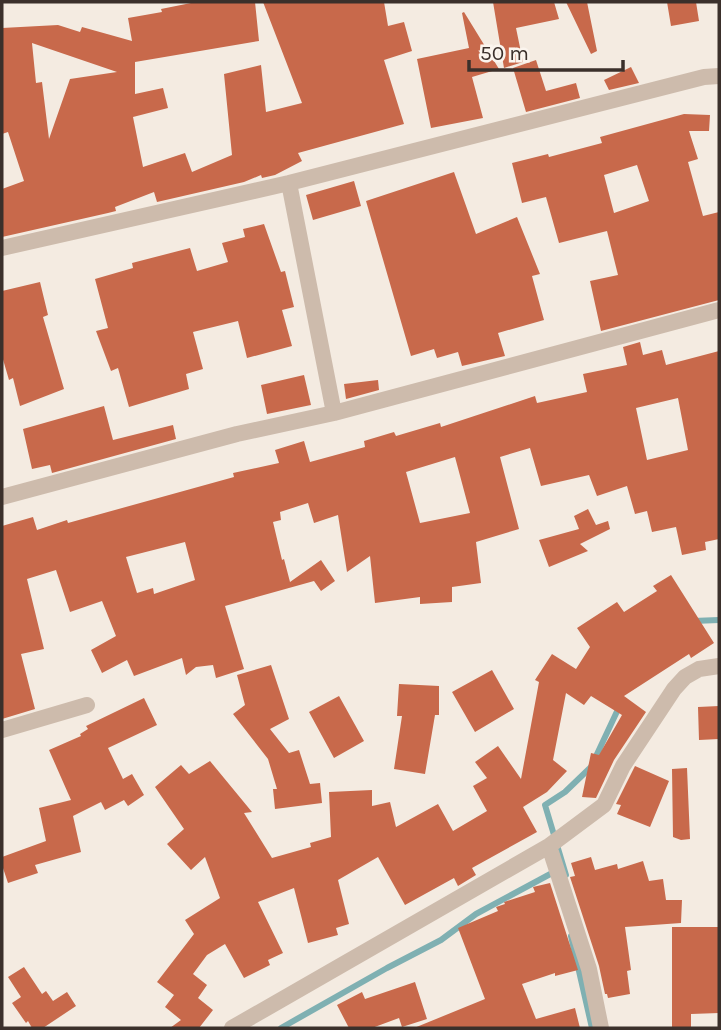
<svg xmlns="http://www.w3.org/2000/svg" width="721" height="1030" font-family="Karla,sans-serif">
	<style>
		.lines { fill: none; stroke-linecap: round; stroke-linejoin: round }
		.stream { stroke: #7fb0b2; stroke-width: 6 }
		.building { fill: #c8694b; fill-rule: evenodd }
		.street { stroke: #cdbbac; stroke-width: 16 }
	</style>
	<rect width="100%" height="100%" fill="#f4ebe1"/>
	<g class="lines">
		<path class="stream" d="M693,621L719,620
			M566,875L545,805L565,792L591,767L620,705
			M571,936L592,1028
			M281,1028L387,968L441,940L476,914L554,872"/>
	</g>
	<path class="building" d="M196,2H255L259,41L135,62V94L163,88L168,108L133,117L143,167L185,153L192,172L232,155L224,74L261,65L266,112L302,103L263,2H384L388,26L404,22L412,51L384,60L404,124L298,153L302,161L275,175L262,178L261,175L244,182L157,202L154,192L115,207L116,211L108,213L2,237V189L24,181L8,132L2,134V28L58,25L80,32L82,27L132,41L128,18L162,12L161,9ZM32,43L117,72L70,79L49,139L42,82L36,83Z
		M493,2H554L559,19L516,28L523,62L504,68Z
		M566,2H587L597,51L591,54Z
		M667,2H696L699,21L671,26Z
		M464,12L499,69L472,77L483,118L431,128L417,59L469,48L462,13Z
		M536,60L546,91L576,83L580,98L526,112L513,68Z
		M631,67L639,83L609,90L604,80Z
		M684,114L710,115L709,131H689L698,159L688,162L703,216L719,212V300L601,331L590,281L618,275L607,231L559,243L546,197L522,203L512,163L548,154L549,157L602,143L600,137ZM637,165L649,201L614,213L604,175Z
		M454,172L476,234L517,217L540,274L532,276L544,320L498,333L505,356L462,366L458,352L437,358L434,349L411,356L366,201Z
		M354,181L361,206L313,220L306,195Z
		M264,224L281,272L285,271L294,307L282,310L292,346L247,358L238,321L193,332L203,369L186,374L189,389L129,407L118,368L111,371L96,331L108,328L95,279L133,268L132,263L190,248L197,271L228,262L222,243L245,237L243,229Z
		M40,282L48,315L43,317L64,389L20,406L13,378L9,380L2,356V291Z
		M640,342L643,355L662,350L666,365L719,351V539L705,542L706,550L682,555L676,527L652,532L647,511L635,514L627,486L597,496L589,475L541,486L530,448L500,457L519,529L476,542L481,583L452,587V602L420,604V597L375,603L370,556L347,572L338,515L314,523L308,503L280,512L281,520L273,522L282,560L284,559L290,582L321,560L335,581L321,591L314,581L225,606L244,669L216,678L213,665L196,667L186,675L182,658L134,676L127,660L102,673L91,650L116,636L102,601L70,612L56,570L27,579L44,649L21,654L35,709L2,719V526L33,517L37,530L67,520L68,523L234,477L233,473L279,463L275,450L304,441L310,462L365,447L364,441L394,432L396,436L440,423L441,427L535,396L537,403L587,392L583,374L627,365L623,347ZM678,398L688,450L647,460L636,408ZM455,457L470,513L420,523L406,472ZM185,542L195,580L154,594L153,588L137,593L126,557Z
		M304,375L311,405L267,414L261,385Z
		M378,380L379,390L346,399L344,384Z
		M104,406L113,440L173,425L176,439L52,473L50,465L32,469L23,429Z
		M588,509L596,525L608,521L610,529L580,544L588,551L549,567L539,540L579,529L574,516Z
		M671,575L714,643L691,658L689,654L624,696L646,712L614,760L596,798L582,797L591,753L599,755L622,715L591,696L584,705L566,693L553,760L567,771L547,792L523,807L537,832L472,868L476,875L458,886L454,878L405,905L378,857L338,880L349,924L336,928L338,935L308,943L294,888L258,902L283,953L268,960L270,965L244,978L225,944L207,955L193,974L207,985L198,998L213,1010L199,1028H170L181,1020L165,1007L174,995L157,982L194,934L185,920L220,898L205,857L191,870L167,844L184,829L155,787L181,765L189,774L210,761L252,812L244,813L272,858L311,847L310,843L331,837L329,792L372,790V806L390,802L396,827L438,804L453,831L487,811L473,786L487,778L475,762L498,746L521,779L539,682L535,680L552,654L576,669L590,647L577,628L617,602L624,612L657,591L653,586Z
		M271,665L289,719L270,729L289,753L299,750L310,784L320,783L322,803L275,809L273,789H277L268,759L233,714L245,705L237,675Z
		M492,670L514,709L475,732L452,692Z
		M399,684L439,686V715H435L425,774L394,769L402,716H397Z
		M339,696L364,741L334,758L309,712Z
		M144,698L157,725L108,748L123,779L132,774L144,795L128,806L124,800L105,810L101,802L73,816L81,852L35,865L38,873L8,883L2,865V857L46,841L39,808L71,800L49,750L81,736L80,734L88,729L86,726Z
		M719,706V739L699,740L698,707Z
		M635,766L669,781L650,827L617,814L621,805L616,804Z
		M687,768L690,839L681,840L673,837L672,769Z
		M591,857L595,870L617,864L618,869L643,861L649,881L663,879L666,900H682L681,923L625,927L631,970L627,971L630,994L608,998L607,994H605L599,966L570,877L575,876L571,863Z
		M550,883L578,970L555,976V973L522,984L536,1019L575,1008L580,1028H414L485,999L458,928L498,911L496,907L505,904L504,902L535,892L533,887Z
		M672,927H719V1013L691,1014V1028H672Z
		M24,967L42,994L46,991L53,1001L67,992L76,1006L43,1028H32L28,1021L26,1023L12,1003L21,997L8,977Z
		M415,982L427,1019L402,1027L399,1018L372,1028H349L337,1005L362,992L365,999Z"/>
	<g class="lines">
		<path class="street" d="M289,183L334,413
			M2,248L289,183L704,77L719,76
			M2,497L237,434L334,413L719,310
			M2,730L87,705
			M549,846L589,969L601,1028
			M232,1028L549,846L604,805L623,766L674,689L685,677L699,669L719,666"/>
	</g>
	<rect width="721" height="1030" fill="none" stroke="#3b302b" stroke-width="7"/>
	<path d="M469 60v10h154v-10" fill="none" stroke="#3b302b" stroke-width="3.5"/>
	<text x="480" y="60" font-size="21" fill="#3b302b" stroke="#fbf5ee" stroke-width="5" paint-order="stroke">50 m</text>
</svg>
